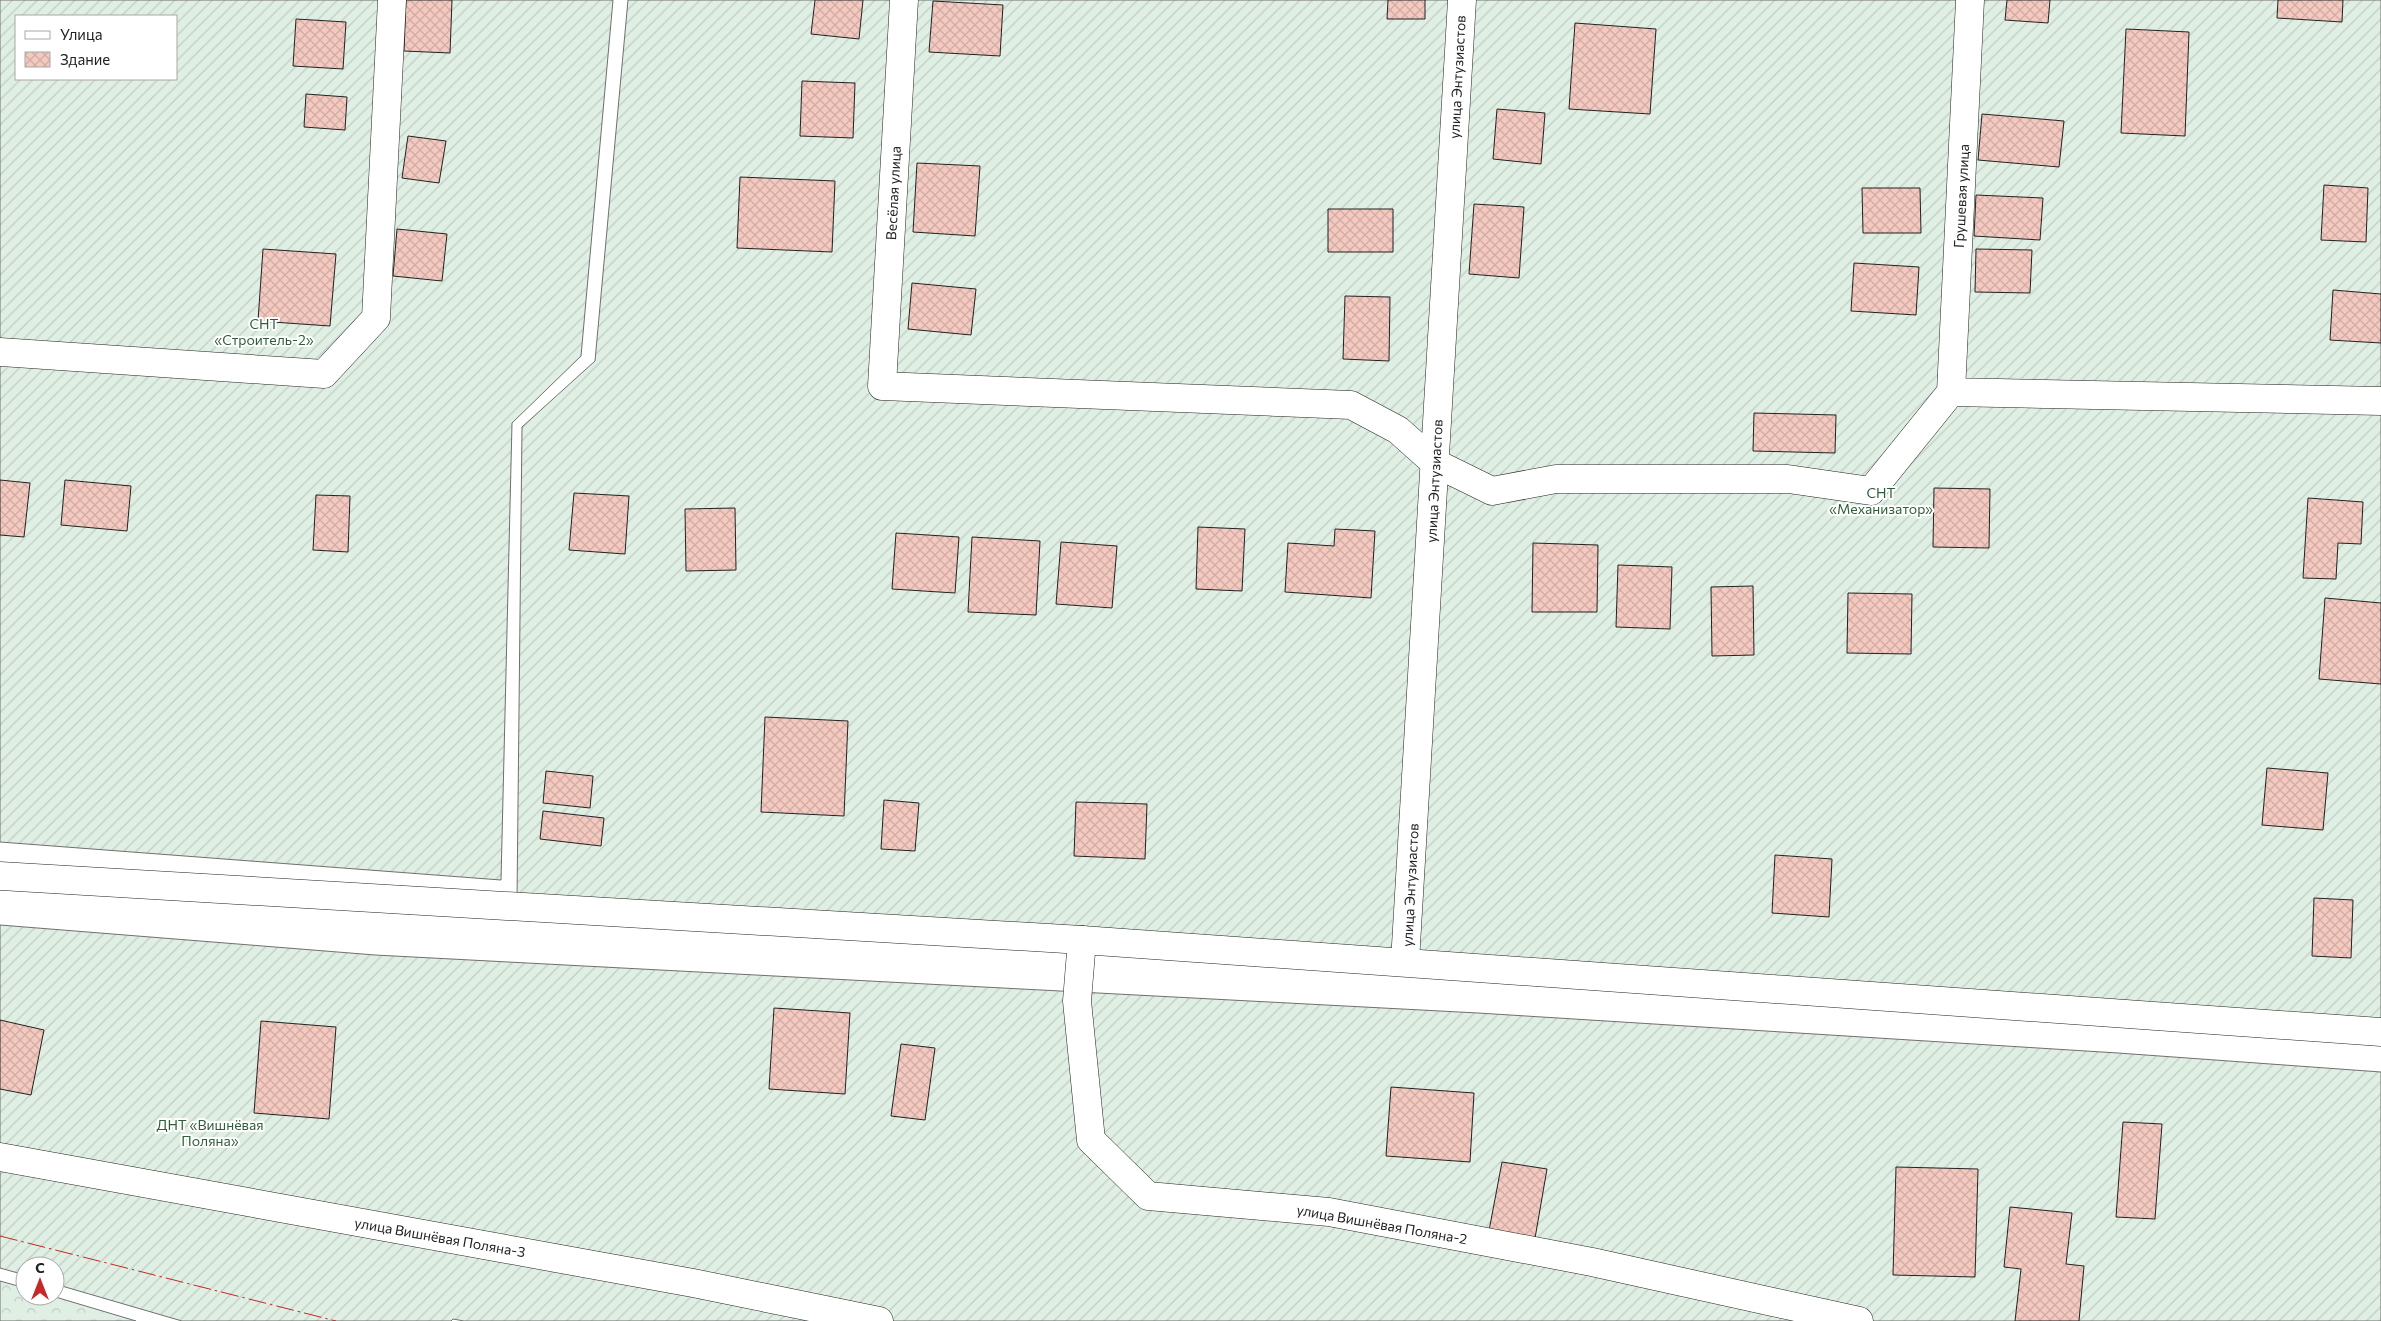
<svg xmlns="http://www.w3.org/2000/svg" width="2381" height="1321" font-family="Commissioner,sans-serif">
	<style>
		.forest { fill: url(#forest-crowns); stroke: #6f6f6f }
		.garden { fill: url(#garden-furrows); stroke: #6f6f6f; fill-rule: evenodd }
		.building { fill: url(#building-cross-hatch); stroke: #222 }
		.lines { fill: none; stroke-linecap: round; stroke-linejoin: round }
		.minor-casing { stroke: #222; stroke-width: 29 }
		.secondary-casing { stroke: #222; stroke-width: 29 }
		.minor { stroke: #fff; stroke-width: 28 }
		.secondary { stroke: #fff; stroke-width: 28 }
		.power { stroke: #c62828; stroke-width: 1; stroke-dasharray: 18 4 2.5 4; stroke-linecap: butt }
		.labels { text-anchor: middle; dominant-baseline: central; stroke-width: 4; stroke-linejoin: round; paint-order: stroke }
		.street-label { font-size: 14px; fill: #222; stroke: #fff }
		.park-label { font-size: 14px; fill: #2f5e38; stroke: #fff }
	</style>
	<defs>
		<pattern id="forest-crowns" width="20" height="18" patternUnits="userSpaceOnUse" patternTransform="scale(1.25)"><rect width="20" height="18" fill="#e0efe3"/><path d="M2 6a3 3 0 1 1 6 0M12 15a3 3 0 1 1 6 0" fill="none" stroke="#c0cdc2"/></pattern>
		<pattern id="garden-furrows" width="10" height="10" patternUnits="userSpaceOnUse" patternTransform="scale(1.25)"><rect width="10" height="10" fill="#e0efe3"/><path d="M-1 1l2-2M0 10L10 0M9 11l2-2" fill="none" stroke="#c0cdc2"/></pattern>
		<pattern id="building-cross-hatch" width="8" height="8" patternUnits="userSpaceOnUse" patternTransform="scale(1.25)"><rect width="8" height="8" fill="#f3c9c0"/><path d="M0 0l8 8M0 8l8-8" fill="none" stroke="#d0aca5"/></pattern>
	</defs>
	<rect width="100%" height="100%" fill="#fff"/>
	<path class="forest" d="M0,1281L25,1288V1296H52L136,1321H0Z"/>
	<path class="garden" d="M0,0H613L581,356L512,423L501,880L0,842ZM16,16H176V79H16Z
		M628,0H2381V1038L517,900L522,427L595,361Z
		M0,925L375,955L1478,1013L2118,1053L2381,1072V1321H464L453,1319L451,1321H182L55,1284V1266H25V1275L0,1268Z"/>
	<path class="building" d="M406,0H452L450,53L404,51Z
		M815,0H863L859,39L811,34Z
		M1388,0H1425V19H1387Z
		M2007,0H2050L2048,23L2005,20Z
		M2278,0H2343L2342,22L2277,18Z
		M933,1L1003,5L1000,56L929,52Z
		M296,19L346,22L343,69L293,66Z
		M1575,23L1656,29L1650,114L1569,109Z
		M2126,29L2189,32L2185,136L2121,133Z
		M802,81L855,83L853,138L800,136Z
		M306,94L347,97L345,130L304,127Z
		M1497,109L1545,113L1541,164L1493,159Z
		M1982,114L2064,121L2059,167L1978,160Z
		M408,136L446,141L439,183L402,178Z
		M917,163L980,166L975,236L913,232Z
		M740,177L835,181L832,252L737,248Z
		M2324,185L2368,188L2366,242L2321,240Z
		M1862,188H1920L1921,233H1863Z
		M1976,195L2043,198L2040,240L1974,236Z
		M1474,204L1524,207L1519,278L1469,274Z
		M1328,209H1393V252H1328Z
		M397,229L447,234L442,281L393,276Z
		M263,249L336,254L330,326L258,321Z
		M1976,249L2032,250L2030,293L1975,292Z
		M1854,263L1919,267L1916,315L1851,311Z
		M912,283L976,289L971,335L908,329Z
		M2333,290L2381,294V343L2330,340Z
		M1345,296L1390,297L1389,361L1343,359Z
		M1754,413L1836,415L1835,453L1753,451Z
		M0,480L30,483L24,537L0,535Z
		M65,480L131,486L127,531L61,525Z
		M1934,488L1990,489L1989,548L1933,547Z
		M574,493L629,496L625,554L569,550Z
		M316,495L350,496L348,552L313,550Z
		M2308,498L2363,502L2361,544L2338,543L2336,579L2303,578Z
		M735,508L736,570L686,571L685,509Z
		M1198,527L1245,529L1242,591L1196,589Z
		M1335,529L1375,531L1371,598L1285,592L1288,543L1334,546Z
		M896,533L959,537L955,593L892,589Z
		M972,537L1040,541L1036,615L968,612Z
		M1061,542L1117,546L1112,608L1056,604Z
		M1533,543L1598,545L1597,612H1532Z
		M1618,565L1672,567L1670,629L1616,627Z
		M1753,586L1754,655L1712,656L1711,587Z
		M1848,593L1912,594L1911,654L1847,653Z
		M2325,598L2381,603V684L2319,679Z
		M765,717L848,721L844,816L761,812Z
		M2267,768L2328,773L2323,830L2262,825Z
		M546,771L593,776L590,808L543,803Z
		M884,800L919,803L915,851L881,849Z
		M1076,802L1147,804L1145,859L1074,856Z
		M543,811L604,818L601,846L540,839Z
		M1775,855L1832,859L1829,917L1772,913Z
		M2314,898L2353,900L2351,958L2312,956Z
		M774,1008L850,1013L845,1094L769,1089Z
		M0,1020L44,1030L31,1095L0,1089Z
		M261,1021L336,1027L329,1119L254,1113Z
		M901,1044L935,1048L925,1120L891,1116Z
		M1391,1087L1474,1093L1470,1162L1386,1156Z
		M2123,1122L2162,1124L2155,1219L2116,1217Z
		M1502,1162L1547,1169L1534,1244L1488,1236Z
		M1896,1167L1978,1169L1975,1277L1893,1275Z
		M2010,1207L2072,1213L2066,1264L2084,1266L2079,1321H2015L2021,1269L2004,1267Z"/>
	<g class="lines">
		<g class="minor-casing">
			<path id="minor" d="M904,0L882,386L1351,405L1398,430L1435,463L1492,491L1556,479H1788L1871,491L1951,392L2381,401
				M0,352L324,374L376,318L392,0
				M1951,392L1970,0
				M1082,940L1077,1001L1091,1140L1148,1196L1329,1212L1592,1262L1859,1321
				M1405,962L1462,0
				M0,1157L693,1283L879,1321"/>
		</g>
		<g class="secondary-casing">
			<path id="secondary" d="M0,876L1082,940L2381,1032"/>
		</g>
		<use href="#minor" class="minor"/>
		<use href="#secondary" class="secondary"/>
		<path class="power" d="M0,1236L336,1321"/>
	</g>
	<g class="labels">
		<g class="street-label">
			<text transform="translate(1457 77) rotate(-87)">улица Энтузиастов</text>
			<text transform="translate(893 193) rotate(-87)">Весёлая улица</text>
			<text transform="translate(1961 196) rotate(-87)">Грушевая улица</text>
			<text transform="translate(1434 481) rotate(-87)">улица Энтузиастов</text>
			<text transform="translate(1410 885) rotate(-87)">улица Энтузиастов</text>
			<text transform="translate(1382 1224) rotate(10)">улица Вишнёвая Поляна-2</text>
			<text transform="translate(440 1237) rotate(10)">улица Вишнёвая Поляна-3</text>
		</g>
		<g class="park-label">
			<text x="264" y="323">СНТ<tspan x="264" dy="16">«Строитель-2»</tspan></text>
			<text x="1881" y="492">СНТ<tspan x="1881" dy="16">«Механизатор»</tspan></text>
			<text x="210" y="1124">ДНТ «Вишнёвая<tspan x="210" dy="16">Поляна»</tspan></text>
		</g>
	</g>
	<rect x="15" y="15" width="162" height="65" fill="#ffffff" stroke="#a7a7a7"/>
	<rect x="25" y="31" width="25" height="8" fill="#ffffff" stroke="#a7a7a7"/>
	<text x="60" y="40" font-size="15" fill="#222222">Улица</text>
	<rect x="25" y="52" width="25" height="15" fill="url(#building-cross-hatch)" stroke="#a7a7a7"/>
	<text x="60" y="65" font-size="15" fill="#222222">Здание</text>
	<g transform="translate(40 1281)"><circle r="24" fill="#ffffff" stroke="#a7a7a7"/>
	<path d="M0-4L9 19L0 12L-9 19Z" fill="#c62828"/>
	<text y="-8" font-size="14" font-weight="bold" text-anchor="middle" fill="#222222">С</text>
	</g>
</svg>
